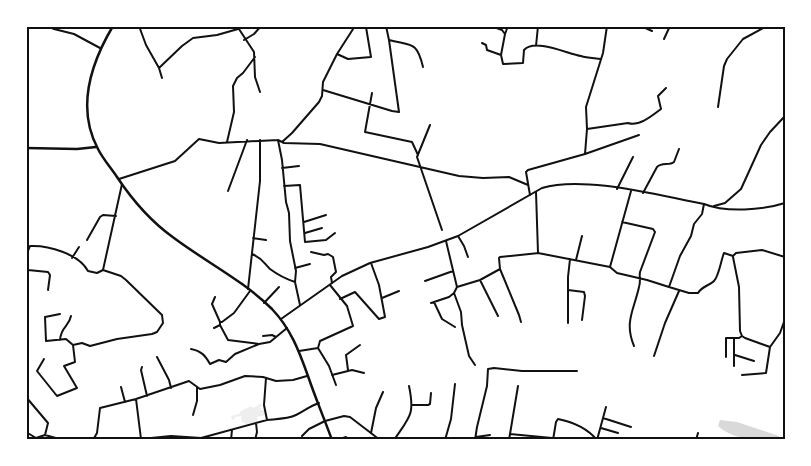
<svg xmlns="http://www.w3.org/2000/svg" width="811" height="466" font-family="'IBM Plex Sans',sans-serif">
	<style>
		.green { fill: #eee }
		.water { fill: #d9d9d9 }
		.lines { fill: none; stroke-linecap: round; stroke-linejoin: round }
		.minor { stroke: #111; stroke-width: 2 }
		.tertiary { stroke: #111; stroke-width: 2 }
		.secondary { stroke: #111; stroke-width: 2.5 }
		.primary { stroke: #111; stroke-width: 2.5 }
		.neatline { fill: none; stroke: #111; stroke-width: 2 }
	</style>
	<rect width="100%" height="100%" fill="#fff"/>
	<path class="green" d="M260,404L263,405L260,407L261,410H265L266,415L257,417L258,422L246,424L242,422L241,416L235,417L234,420L232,419L231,416L239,414L241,411L251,406L253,408Z"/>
	<path class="water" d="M720,420L737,422L779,436L778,440C757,440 735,441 718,426Z"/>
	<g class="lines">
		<path class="minor" d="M48,26L54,29L74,34L100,48
			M139,26L146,45L159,68L162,78
			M237,26L254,52L255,77L260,92
			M386,26L389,40C412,46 417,41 423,67
			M491,26L502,30L505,34L501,55L503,64L523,63L524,50C535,38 568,54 581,56C587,58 594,58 601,59
			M641,26L652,31
			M292,28V26
			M505,34L508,26
			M664,39L670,26
			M244,40L254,34L261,26
			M482,43L486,45L487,50L501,55
			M536,46L538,26
			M337,54L348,59L371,57L366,27
			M159,68L182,46L193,38L217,35L238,29
			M323,90L392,111L399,112L389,40
			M372,93L365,132L412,142L418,155
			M718,107L724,66L727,59L743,39L767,26
			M430,125L417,157L442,230
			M587,129L628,123C639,127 653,115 661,109L658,96L666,88
			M278,140L282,160L286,202L289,213L290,241L296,271L295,282L300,305
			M227,142L234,112L233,86L237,78L243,73L255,57
			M282,142L292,133L319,102L322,96L323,82L337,54L355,26
			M585,154L639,135
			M282,168L299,166
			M119,179L175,161L199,139L219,143L278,140L284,143L320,144L459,176L483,178L509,177L528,185
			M284,186L300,185L305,242L326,240L335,233
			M617,189L633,157
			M228,191L247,140
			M631,191L610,267L617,273L647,280L669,287
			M536,192L538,253L610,267
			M643,193L657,167C662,162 669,166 674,162L679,149
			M530,195L526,172L528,170L585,154L587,129L586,107L603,53L607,26
			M704,204L702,214L694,224L691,236L680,256L669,287L689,293H698C702,286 709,286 714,281C719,276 721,260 724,253L733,256L736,253L762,250L785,257
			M714,206L725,203L741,189L761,145L770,132L785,116
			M304,222L326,215
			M622,222L653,229L655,232L640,272C639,277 641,282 639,287C634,310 624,322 634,346
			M305,233L322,228
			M458,236L464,246L468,257
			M253,238L266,240
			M87,240L100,217L103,215L116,216
			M446,241L457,287L454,293L461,312L462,325L469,356L475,365
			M311,252L324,255L328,254L333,257L336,272L331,277L332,283
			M252,254C262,258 263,262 270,269C278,275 286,279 295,282
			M733,257L739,287L740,331L742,336L745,338L770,347
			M72,258L79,247
			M576,260L582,236
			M295,268L310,264
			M500,269L499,258L500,257L539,253
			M28,270L48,272L50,275L48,290
			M785,276V292
			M480,280L498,316
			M425,281L453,271
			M457,287L480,280L500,269L519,315L521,322
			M248,289L260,181V140
			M568,290L584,292L585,296L582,320
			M215,297L212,304L220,322H222L234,313L250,291
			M382,298L399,291
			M27,299L28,251L30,246C48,245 79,254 88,271L97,273L103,270
			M340,299L355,292L379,319L385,317L379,285L371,263
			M434,302L442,319L455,327
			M264,303L279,287
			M431,303L449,297L454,293
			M60,314L45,317L46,341L66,339L73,345L82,343L90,346L117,339L152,334L157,332L163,323L162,315L126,280L121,276L103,270L122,184
			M220,322V325L228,340L259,344L270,342L287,328
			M568,323V277L570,259
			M214,328L220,325
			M263,336L272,335L276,337
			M60,340C61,326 69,327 71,316
			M318,348L329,366L336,385
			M191,349C201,351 205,355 210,364L219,360L226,362L235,354L259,344
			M299,351L318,348L320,341L353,326L347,306L330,285
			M735,355L754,361
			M654,356L665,323L679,291
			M157,357L169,380L171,388
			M726,357V338H739L742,336
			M44,359L37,371L57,396L77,388L64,366L75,362L73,345
			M734,366V338
			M142,367L141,370L147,396
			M348,370L346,355L360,345
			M332,375L352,370L364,373
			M742,375L766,373L770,347L780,333L785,319
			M121,387L125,402
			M26,397L48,423L45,435
			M136,399L141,439L171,436L201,438L267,420L264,405L266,378
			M413,405H428L430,404L431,393
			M193,415L197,401V388
			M603,418L631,427
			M267,420C277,419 288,419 296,415C304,411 310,406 319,403
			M601,428L618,433
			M26,432L36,438L45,435L63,440
			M371,433L376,408L383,392
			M510,434L552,438
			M302,436L309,429L325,421
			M476,437L490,435
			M93,440L97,433L100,408L136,399L189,381L200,389L220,385L245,376L263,377L276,381L293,380L307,376
			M231,440L232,430
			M255,440L257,432L256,423
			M337,440L346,437L347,440
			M394,440C410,416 415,415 409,386
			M445,440L451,419L455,384
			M475,440L477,427L487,386L488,369L494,368L522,371H577
			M509,440L518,386
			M553,440L556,422L558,419C573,422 587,428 597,440
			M597,440L606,407
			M696,440L698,433"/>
		<path class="tertiary" d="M281,319L342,276L370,263L428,247L458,236L542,188C584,175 660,196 704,204C726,213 763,210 785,203
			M325,421L344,416L350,417L380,440"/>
		<path class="secondary" d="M26,148L77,149L96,147"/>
		<path class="primary" d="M113,26C91,63 76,108 98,149C103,159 111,168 117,177C133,201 150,221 174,238C206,262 244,281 272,309C291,329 299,351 308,376C315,397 324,418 332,440"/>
	</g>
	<rect width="811" height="466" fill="none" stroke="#ffffff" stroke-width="55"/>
	<rect x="28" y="28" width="756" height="410" class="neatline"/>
</svg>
